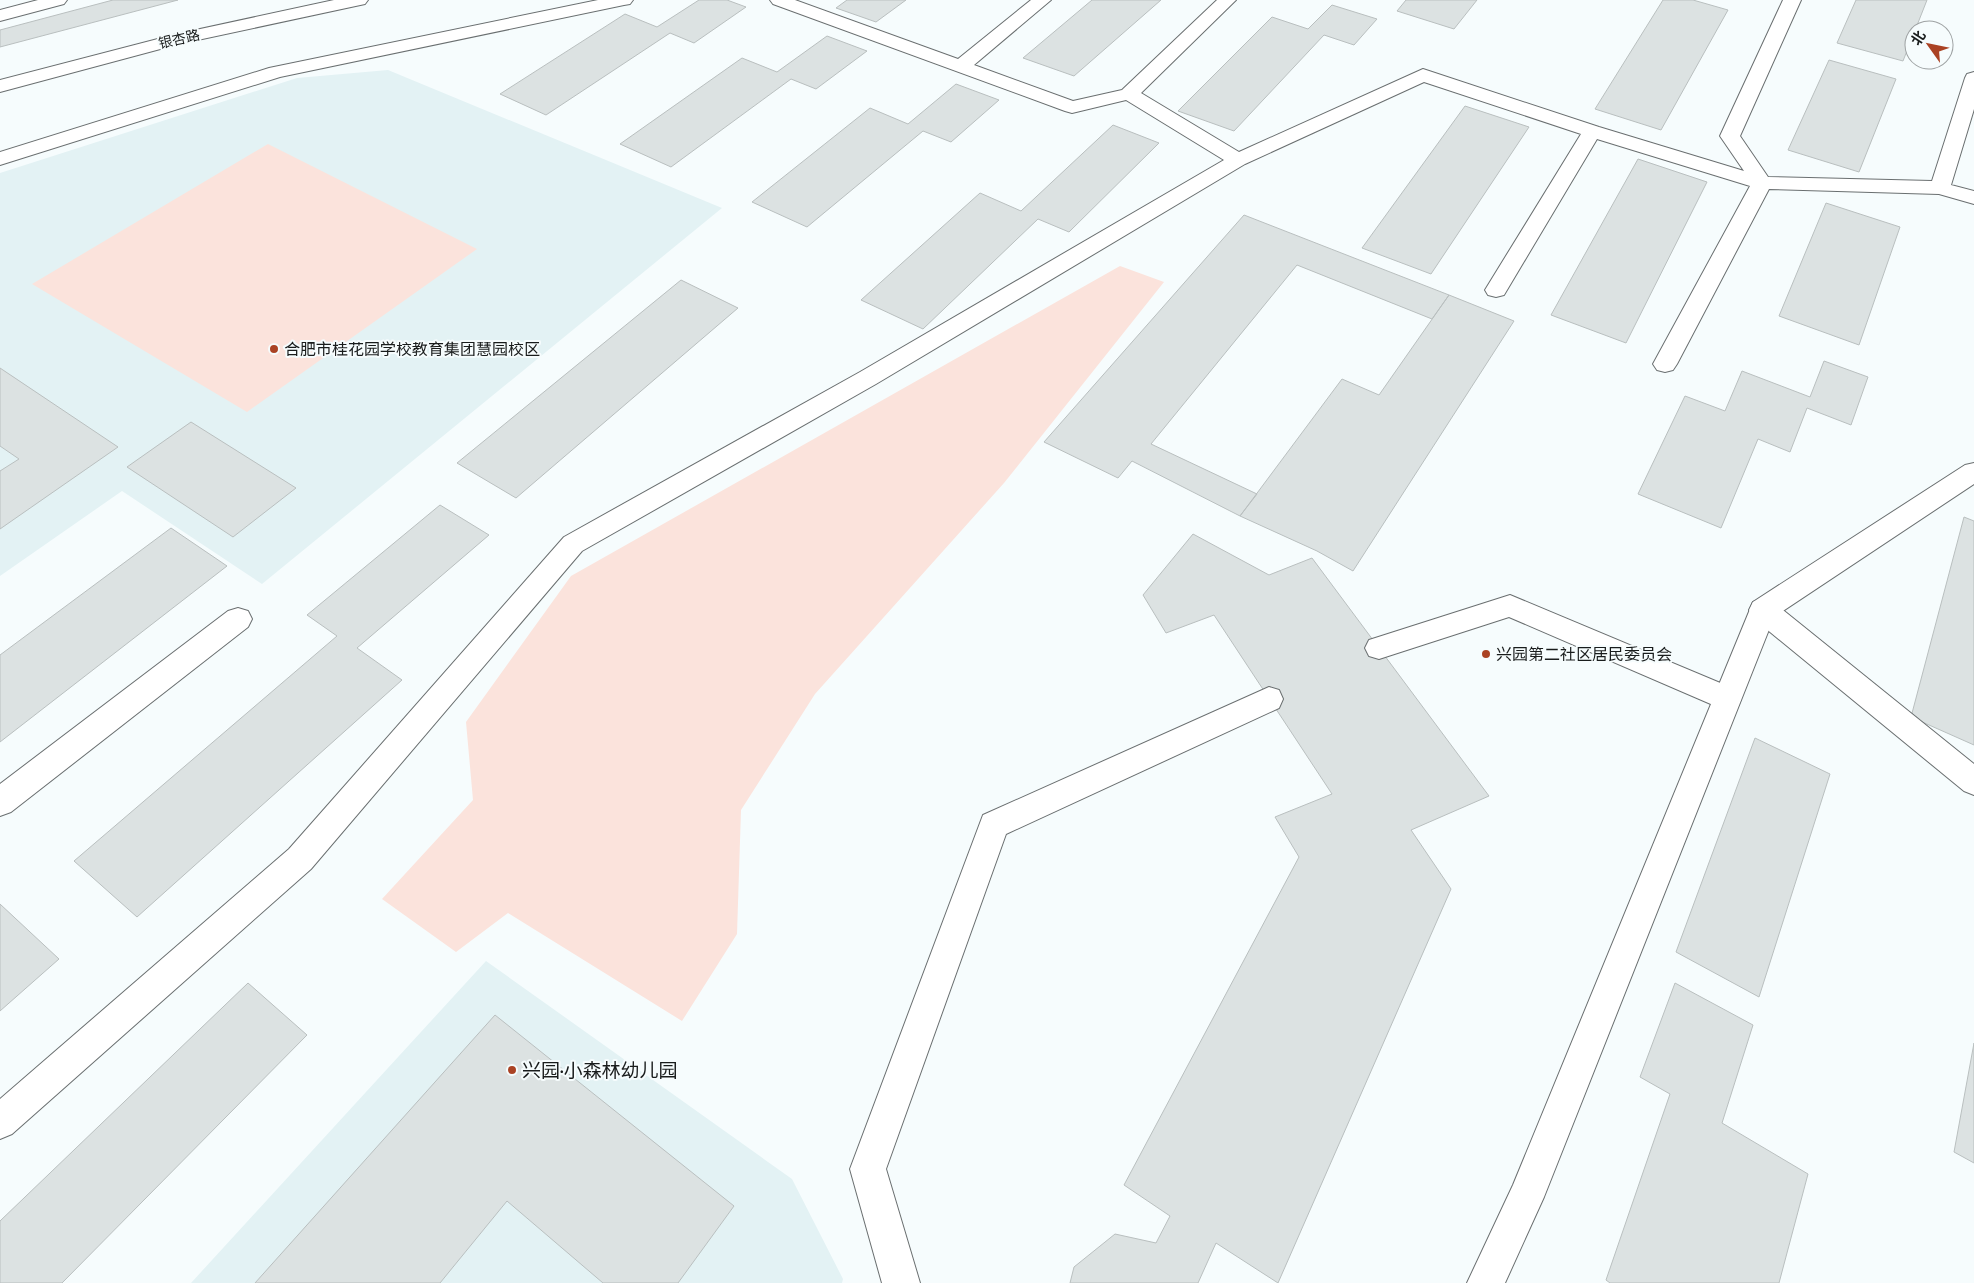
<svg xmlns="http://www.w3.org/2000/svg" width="1974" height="1283" font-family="'Space Grotesk','Noto Sans SC',sans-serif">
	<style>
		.built { fill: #e3f2f4 }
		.green { fill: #fbe3dc }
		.building { fill: #dce2e2; stroke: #b9bfbf }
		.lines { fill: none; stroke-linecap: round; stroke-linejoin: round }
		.lane-casing { stroke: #6a6f70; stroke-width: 2 }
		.street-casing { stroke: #6a6f70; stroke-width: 2 }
		.secondary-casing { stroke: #6a6f70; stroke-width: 2 }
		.lane { fill: #fff; fill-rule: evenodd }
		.street { fill: #fff; fill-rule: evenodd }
		.secondary { fill: #fff; fill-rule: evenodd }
		.poi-dot { fill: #aa4223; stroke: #f6fcfd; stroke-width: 2 }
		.labels { text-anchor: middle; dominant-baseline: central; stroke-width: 4; stroke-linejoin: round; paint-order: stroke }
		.far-street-label { font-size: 14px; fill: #191c1c; stroke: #f6fcfd }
		.poi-label { font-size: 16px; fill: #191c1c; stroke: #f6fcfd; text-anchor: start }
		.near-poi-label { font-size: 19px; fill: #191c1c; stroke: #f6fcfd; text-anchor: start }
	</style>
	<rect width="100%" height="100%" fill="#f6fcfd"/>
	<path class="built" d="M388,70L722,208L262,584L122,491L0,576V173L297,78Z
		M486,961L792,1179L843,1279L842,1283H191Z"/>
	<path class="green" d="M268,144L477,249L247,412L32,284Z
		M1120,266L1164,282L1004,483L815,694L741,810L737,934L682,1021L508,913L456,952L382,899L473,800L466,722L571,576Z"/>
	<path class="building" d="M113,0H178L0,47V30Z
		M699,0H727L746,7L694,43L670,33L546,115L500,94L625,14L657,27Z
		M847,0H906L876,22L836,8Z
		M1092,0H1161L1074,76L1023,58Z
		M1406,0H1477L1454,29L1397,11Z
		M1663,0H1693L1728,10L1661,130L1595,109Z
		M1856,0H1927L1903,61L1837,43Z
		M1332,5L1377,19L1354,45L1324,35L1234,131L1178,111L1272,17L1308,29Z
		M827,36L867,51L816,89L791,79L671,167L620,144L742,58L777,72Z
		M1829,60L1896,79L1859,172L1788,150Z
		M956,84L999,100L951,142L923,131L807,227L752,202L870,108L908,124Z
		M1465,106L1529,127L1431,274L1362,248Z
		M1113,125L1159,143L1069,232L1038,219L923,329L861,300L980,193L1021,211Z
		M1638,159L1707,182L1626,343L1551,315Z
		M1826,203L1900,227L1859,345L1779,316Z
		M1244,215L1449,295L1432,319L1297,265L1151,444L1257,494L1240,516L1132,461L1118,478L1044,442Z
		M681,280L738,308L516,498L457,463Z
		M1449,295L1514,321L1353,571L1317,551L1240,516L1342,379L1379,395Z
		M1824,361L1868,377L1851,425L1807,408L1790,452L1758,439L1721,528L1638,494L1685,396L1725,411L1742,371L1810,397Z
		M0,368L118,447L0,529V471L19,459L0,446Z
		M191,422L296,488L233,537L127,467Z
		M440,505L489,535L357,648L402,680L137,917L74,861L337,636L307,615Z
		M1964,517L1974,521V745L1911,717Z
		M171,528L227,566L0,742V655Z
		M1193,534L1269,575L1312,558L1489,796L1411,830L1451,889L1278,1283L1216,1243L1198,1283H1070L1074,1267L1115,1234L1156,1243L1170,1216L1124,1185L1299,857L1275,817L1332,794L1214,615L1166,633L1143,595Z
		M1755,738L1830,774L1759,997L1676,952Z
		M0,904L59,959L0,1011Z
		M248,983L307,1035L62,1283H0V1221Z
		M1675,983L1753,1025L1722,1123L1808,1174L1779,1283H1610L1606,1280L1670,1094L1640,1077Z
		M495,1015L734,1206L678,1283H603L507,1201L440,1283H255Z
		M1974,1043V1163L1954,1152Z"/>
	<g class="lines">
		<g class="lane-casing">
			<path id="lane" d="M38,0H67L64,4L0,21V10Z
				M770,0H795L958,59L1031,0H1051L974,65L1073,101L1122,90L1217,0H1236L1141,93L1239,152L1423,69L1599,127L1744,171L1720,136L1783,0H1801L1740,136L1768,177L1932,181L1965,78L1967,74L1974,72V109L1951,185L1974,191V204L1939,194L1769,189L1677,364L1673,370L1665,372L1657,370L1653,364L1750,186L1597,139L1504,295L1496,297L1488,295L1485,290L1581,134L1424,82L1245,164L876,384L582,551L311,869L12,1134L0,1139V1099L289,849L564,537L860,372L1224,160L1126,100L1072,113L1065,111L773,4Z
				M1510,595L1737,690L1741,699L1737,708L1727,711L1509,617L1379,659L1369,656L1365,648L1369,640Z
				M1763,599L1773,602L1974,764V795L1964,791L1753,618L1749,610L1753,602Z
				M238,608L248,611L252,619L248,627L11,812L0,816V784L228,611Z
				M1269,687L1279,690L1283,699L1279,708L1006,834L886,1169L920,1283H882L850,1169L983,815Z"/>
		</g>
		<g class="street-casing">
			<path id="street" d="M598,0H633L630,4L624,5L280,77L0,165V152L269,68Z
				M1974,463V484L1774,617L1544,1197L1505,1283H1467L1513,1185L1753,602L1965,465Z"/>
		</g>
		<g class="secondary-casing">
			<path id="secondary" d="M334,0H368L365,4L179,44L0,92V80L177,34Z"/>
		</g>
		<use href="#lane" class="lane"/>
		<use href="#street" class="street"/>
		<use href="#secondary" class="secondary"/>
	</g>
	<g class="poi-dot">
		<circle cx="274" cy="349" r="5"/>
		<circle cx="1486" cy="654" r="5"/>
		<circle cx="512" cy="1070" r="5"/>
	</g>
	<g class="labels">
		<g class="far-street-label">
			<text transform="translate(179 39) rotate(-13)">银杏路</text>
		</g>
		<g class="poi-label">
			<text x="284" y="349">合肥市桂花园学校教育集团慧园校区</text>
			<text x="1496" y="654">兴园第二社区居民委员会</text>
		</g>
		<g class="near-poi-label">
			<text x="522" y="1070">兴园·小森林幼儿园</text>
		</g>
	</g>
	<g transform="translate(1929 45) rotate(303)"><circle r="24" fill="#f6fcfd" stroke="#9ea2a3"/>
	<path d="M0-4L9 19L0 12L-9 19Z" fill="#aa4223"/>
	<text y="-8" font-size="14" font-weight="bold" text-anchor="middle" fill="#191c1c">北</text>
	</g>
</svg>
